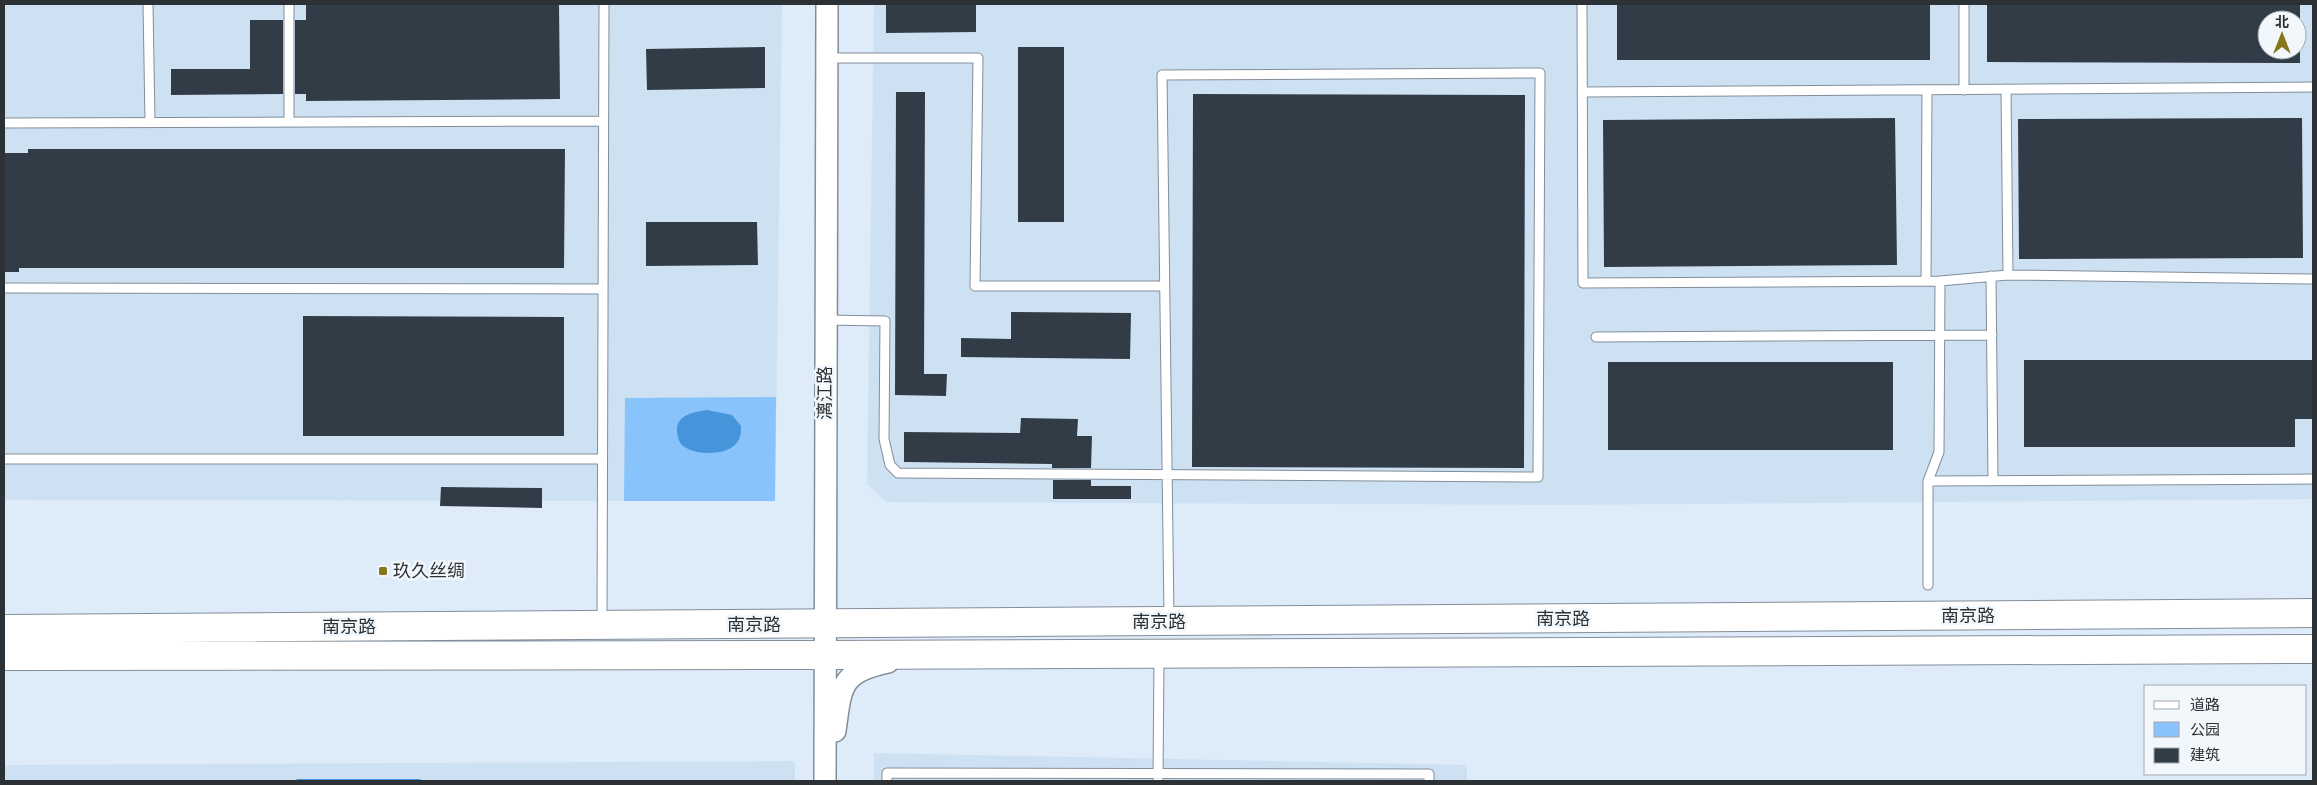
<svg xmlns="http://www.w3.org/2000/svg" width="2317" height="785" font-family="Karla,'Noto Sans SC',sans-serif">
	<style>
		.built { fill: #cee1f3; fill-rule: evenodd }
		.green { fill: #88c3fb }
		.water { fill: #4694d9 }
		.building { fill: #323c46 }
		.lines { fill: none; stroke-linecap: round; stroke-linejoin: round }
		.service-casing { stroke: #828e99; stroke-width: 11 }
		.tertiary-casing { stroke: #828e99; stroke-width: 24 }
		.primary-casing { stroke: #828e99; stroke-width: 30 }
		.service { stroke: #fff; stroke-width: 9 }
		.tertiary { stroke: #fff; stroke-width: 21 }
		.primary { stroke: #fff; stroke-width: 28 }
		.poi-dot { fill: #87771a; stroke: #f2f7fc; stroke-width: 2 }
		.labels { text-anchor: middle; dominant-baseline: central; stroke-width: 5; stroke-linejoin: round; paint-order: stroke }
		.street-label { font-size: 18px; fill: #2c3136; stroke: #f2f7fc }
		.poi-label { font-size: 18px; fill: #2c3136; stroke: #f2f7fc; text-anchor: start }
	</style>
	<rect width="100%" height="100%" fill="#deebf8"/>
	<path class="built" d="M4,4H782L775,501L4,500Z
		M874,4H2313V499L1560,505L886,502L867,484ZM2267,20H2297V50H2267Z
		M874,753L1467,765V781H874Z
		M795,761V781H4V765Z"/>
	<path class="green" d="M776,397L775,501H624L625,398Z"/>
	<path class="water" d="M707,410L732,415L741,426C741,431 741,437 738,441C729,457 692,456 681,444C678,440 677,434 677,429C678,414 695,412 707,410Z
		M298,779H419L425,781H292Z"/>
	<path class="building" d="M306,4H559L560,99L306,101V94H295V20H306Z
		M886,4H976V32L886,33Z
		M1617,4H1930V60H1617Z
		M1987,4H2300V20H2267V50H2300V63L1987,62Z
		M250,20H283V94L171,95V69H250Z
		M765,47V88L647,90L646,49Z
		M1018,47H1064V222H1018Z
		M896,92H925L924,374H947L946,396L895,395Z
		M1193,94L1525,95L1524,468L1192,467Z
		M1895,118L1897,265L1604,267L1603,120Z
		M2302,118L2303,258L2019,259L2018,119Z
		M28,149H565L564,268H19V272H4V153H28Z
		M646,222H757L758,265L646,266Z
		M1011,312L1131,313L1130,359L961,357V338L1011,339Z
		M303,316L564,317V436H303Z
		M2024,360H2313V419H2295V447H2024Z
		M1608,362H1893V450H1608Z
		M1021,418L1078,419L1077,436H1092L1091,468H1052V464L904,462V432L1020,433Z
		M1053,480H1091V486H1131V499H1053Z
		M441,487L542,488V508L440,506Z"/>
	<g class="lines">
		<g class="service-casing">
			<path id="service" d="M148,4L150,122
				M1582,4L1583,283L1940,281L1939,452L1928,481V585
				M827,58H978L975,286H1164
				M2006,89L2008,275
				M1964,90V4
				M1582,92L2313,87
				M289,122V4
				M4,123L603,121
				M1991,276L1993,480
				M1926,281L1927,90
				M1940,281L2008,275L2313,279
				M4,288L603,289
				M825,320L885,321L884,439L890,465L898,473L1538,477L1540,73L1162,75C1164,256 1166,437 1169,617
				M1596,337L1992,335
				M4,459H602
				M1928,481L2313,479
				M602,621L604,4
				M887,781V773L1429,774V781
				M1158,781L1159,656"/>
		</g>
		<g class="tertiary-casing">
			<path id="tertiary" d="M835,731C841,686 840,672 888,662
				M825,781L827,4"/>
		</g>
		<g class="primary-casing">
			<path id="primary" d="M4,629L2313,613
				M4,656L824,655L2313,649"/>
		</g>
		<use href="#service" class="service"/>
		<use href="#tertiary" class="tertiary"/>
		<use href="#primary" class="primary"/>
	</g>
	<rect class="poi-dot" x="378" y="566" width="10" height="10" rx="2.5"/>
	<g class="labels">
		<g class="street-label">
			<text transform="translate(825 393) rotate(-90)">漓江路</text>
			<text x="1968" y="616">南京路</text>
			<text x="1563" y="619">南京路</text>
			<text x="1159" y="622">南京路</text>
			<text x="754" y="625">南京路</text>
			<text x="349" y="627">南京路</text>
		</g>
		<g class="poi-label">
			<text x="393" y="571">玖久丝绸</text>
		</g>
	</g>
	<rect width="2317" height="785" fill="none" stroke="#2c3136" stroke-width="10"/>
	<rect x="2144" y="685" width="162" height="90" fill="#f2f7fc" stroke="#a3a8ad"/>
	<rect x="2154" y="701" width="25" height="8" fill="#ffffff" stroke="#a3a8ad"/>
	<text x="2190" y="710" font-size="15" fill="#2c3136">道路</text>
	<rect x="2154" y="722" width="25" height="15" fill="#88c3fb" stroke="#a3a8ad"/>
	<text x="2190" y="735" font-size="15" fill="#2c3136">公园</text>
	<rect x="2154" y="748" width="25" height="15" fill="#323c46" stroke="#a3a8ad"/>
	<text x="2190" y="760" font-size="15" fill="#2c3136">建筑</text>
	<g transform="translate(2282 35)"><circle r="24" fill="#f2f7fc" stroke="#a3a8ad"/>
	<path d="M0-4L9 19L0 12L-9 19Z" fill="#87771a"/>
	<text y="-8" font-size="14" font-weight="bold" text-anchor="middle" fill="#2c3136">北</text>
	</g>
</svg>
